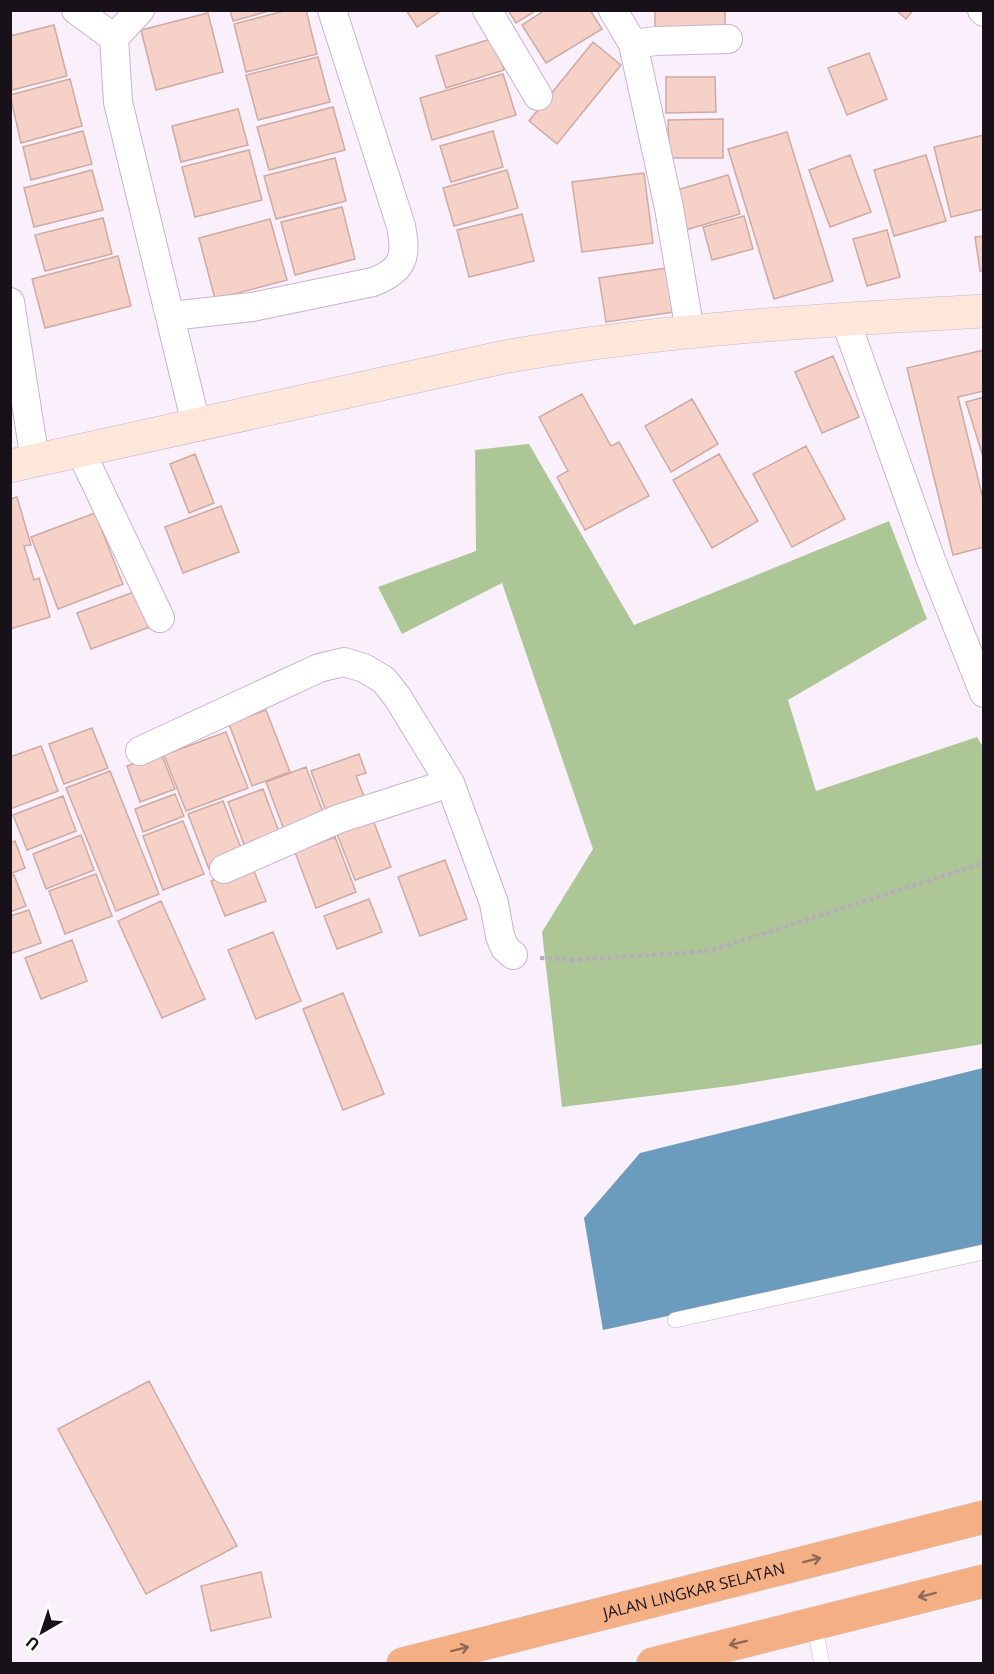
<svg xmlns="http://www.w3.org/2000/svg" width="994" height="1674" font-family="'Open Sans',sans-serif">
	<style>
		.forest { fill: #adc696 }
		.water { fill: #6c9cbd }
		.building { fill: #f6d1c8; stroke: #ceaaa2; stroke-width: 1.5 }
		.lines { fill: none; stroke-linecap: round; stroke-linejoin: round }
		.lane-casing { stroke: #c8b3ce; stroke-width: 16 }
		.street-casing { stroke: #c8b3ce; stroke-width: 30 }
		.secondary-casing { stroke: #c8b3ce; stroke-width: 34 }
		.highway-casing { stroke: #d5d4d6; stroke-width: 34 }
		.path { stroke: #b5adb8; stroke-width: 4; stroke-dasharray: 4.5 3; stroke-linecap: butt }
		.lane { stroke: #fff; stroke-width: 15 }
		.street { stroke: #fff; stroke-width: 28 }
		.secondary { stroke: #fce7da; stroke-width: 33 }
		.highway { stroke: #f4b084; stroke-width: 33 }
		.oneway { stroke: #916854 }
		.labels { text-anchor: middle; dominant-baseline: central; stroke-width: 4.5; stroke-linejoin: round; paint-order: stroke }
		.street-label { font-size: 16px; fill: #18111a; stroke: #fff }
	</style>
	<rect width="100%" height="100%" fill="#f9f0fc"/>
	<path class="forest" d="M529,444L634,625L889,521L927,619L788,700L816,791L977,737L983,747V1044L737,1085L562,1107L542,932L593,849L502,583L402,634L378,587L476,551L475,450Z"/>
	<path class="water" d="M983,1068V1248L603,1330L584,1218L640,1153Z"/>
	<path class="building" d="M230,10H273L233,21Z
		M288,10H306L317,54L246,72L234,24Z
		M406,10H442L417,27Z
		M508,10H537L516,23Z
		M545,10H590L602,29L546,63L522,25Z
		M655,10H725V31L655,32Z
		M896,10H913L906,19Z
		M208,13L223,72L156,90L141,30Z
		M54,25L67,76L12,90L10,36Z
		M494,38L504,70L446,88L436,56Z
		M593,42L621,65L557,144L529,121Z
		M869,53L887,99L847,115L828,68Z
		M318,57L330,102L258,120L246,75Z
		M503,74L516,115L432,140L420,98Z
		M666,77H715L716,112L666,113Z
		M70,79L82,126L21,143L10,95Z
		M333,107L345,150L269,170L257,127Z
		M238,109L248,145L181,162L172,126Z
		M723,119V158H669L668,120Z
		M83,131L92,164L31,180L23,147Z
		M493,131L503,167L451,182L440,146Z
		M787,132L833,281L774,299L728,149Z
		M984,135V209L951,217L934,147Z
		M249,150L262,200L195,217L182,167Z
		M850,155L871,212L830,227L809,170Z
		M926,155L946,221L894,236L874,170Z
		M335,158L346,201L276,219L264,176Z
		M92,170L103,210L34,227L24,188Z
		M507,170L518,208L454,226L443,188Z
		M644,173L653,243L582,252L572,182Z
		M728,175L740,214L682,231L670,192Z
		M342,207L355,259L295,275L281,222Z
		M522,214L534,261L469,277L457,230Z
		M744,216L753,249L712,260L703,227Z
		M103,218L112,254L45,271L35,235Z
		M270,219L287,280L215,299L199,238Z
		M887,230L900,277L867,286L853,239Z
		M984,236V271H980L975,237Z
		M118,256L131,306L45,328L32,279Z
		M666,268L673,312L606,322L599,278Z
		M984,350V391L958,397L984,503V547L953,555L907,368Z
		M833,356L859,417L822,433L795,372Z
		M582,394L611,446L619,442L649,496L585,530L557,477L568,471L539,417Z
		M984,397V460L966,402Z
		M692,399L718,444L671,472L645,426Z
		M806,446L845,519L792,547L753,474Z
		M195,454L214,503L189,513L170,464Z
		M719,454L758,521L712,548L673,480Z
		M17,497L31,545L24,546L34,580L39,578L50,617L10,629V499Z
		M221,506L239,552L183,573L165,527Z
		M95,513L123,584L58,609L31,537Z
		M142,589L155,625L91,649L77,613Z
		M266,710L290,772L252,786L229,724Z
		M92,728L108,768L64,784L49,744Z
		M226,732L248,788L186,811L164,755Z
		M41,746L58,791L10,809V757Z
		M161,753L175,789L140,802L127,766Z
		M359,754L366,773L356,776L367,804L329,819L311,771Z
		M306,767L326,820L286,835L266,782Z
		M110,771L159,894L116,911L66,788Z
		M263,789L282,840L247,852L228,802Z
		M175,794L184,816L143,832L135,809Z
		M63,796L76,831L27,850L13,815Z
		M223,801L244,856L209,869L188,814Z
		M373,820L391,867L355,880L337,834Z
		M183,821L204,874L163,890L143,836Z
		M81,835L94,870L46,889L33,854Z
		M335,837L356,892L316,908L295,852Z
		M15,841L25,868L10,874V843Z
		M445,860L467,919L420,936L398,877Z
		M252,866L266,901L225,916L211,881Z
		M96,874L112,916L65,934L49,891Z
		M14,875L26,906L10,912V876Z
		M369,899L382,932L337,949L324,916Z
		M161,901L205,999L162,1018L118,921Z
		M29,910L41,943L10,954V916Z
		M273,932L301,1001L256,1019L228,950Z
		M72,940L87,981L41,999L25,958Z
		M343,993L384,1094L343,1110L303,1009Z
		M149,1381L237,1546L146,1594L58,1429Z
		M261,1572L271,1617L211,1631L201,1586Z"/>
	<g class="lines">
		<g class="lane-casing">
			<path id="lane" d="M675,1320L984,1252
				M814,1624L822,1664"/>
		</g>
		<g class="street-casing">
			<path id="street" d="M76,10L114,38L118,102L196,424
				M487,10L538,96
				M613,10L633,44
				M982,10L984,12
				M114,38L140,10
				M10,302L35,460
				M171,316L252,307L373,282C404,270 407,257 401,226L332,10
				M845,319L931,560L984,693
				M690,331L669,208L633,44L656,41L728,39
				M80,450L160,618
				M140,751L319,668L344,662L364,668L384,680L398,698L450,783L494,903L500,936L505,948L513,955
				M224,869L338,819L450,783"/>
		</g>
		<g class="secondary-casing">
			<path id="secondary" d="M10,466L504,357C662,329 823,320 984,311"/>
		</g>
		<g class="highway-casing">
			<g id="highway">
				<path id="s1" d="M403,1664L984,1517"/>
				<path d="M653,1664L984,1581"/>
			</g>
		</g>
		<path class="path" d="M540,958L573,960L709,951L984,863"/>
		<use href="#lane" class="lane"/>
		<use href="#street" class="street"/>
		<use href="#secondary" class="secondary"/>
		<use href="#highway" class="highway"/>
	</g>
	<defs><path id="oneway-shaft" d="M-6 0H5M1.5-3L5.5 0L1.5 3" fill="none" stroke-width="1.6" stroke-linecap="round" stroke-linejoin="round" transform="scale(1.5)"/></defs>
	<g class="oneway">
		<use href="#oneway-shaft" transform="translate(812 1560) rotate(-14)"/>
		<use href="#oneway-shaft" transform="translate(927 1595) rotate(166)"/>
		<use href="#oneway-shaft" transform="translate(738 1643) rotate(166)"/>
		<use href="#oneway-shaft" transform="translate(460 1649) rotate(-14)"/>
	</g>
	<g class="labels">
		<g class="street-label">
			<text stroke="none"><textPath href="#s1" startOffset="300">JALAN LINGKAR SELATAN</textPath></text>
		</g>
	</g>
	<rect width="994" height="1674" fill="none" stroke="#18111a" stroke-width="24"/>
	<g transform="translate(42 1632) rotate(219)" stroke="#ffffff" stroke-width="4.5" paint-order="stroke">
	<path d="M0-4.5L10 22L0 15L-10 22Z" fill="#18111a"/>
	<text y="-9" font-size="16" font-weight="bold" text-anchor="middle" fill="#18111a">U</text>
	</g>
</svg>
